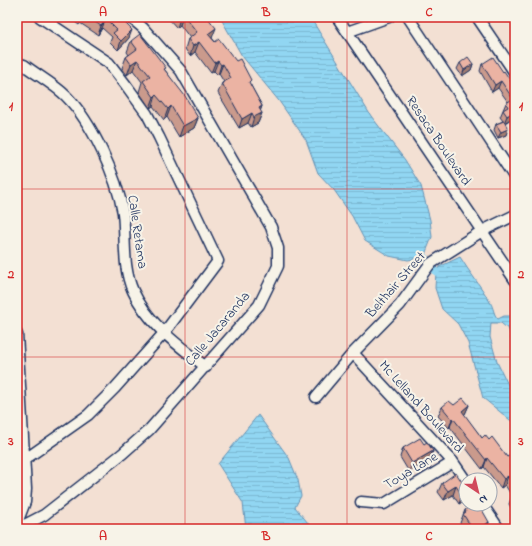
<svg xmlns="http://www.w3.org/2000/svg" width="532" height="546" font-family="'Indie Flower',sans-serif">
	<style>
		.water { fill: url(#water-rules); stroke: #6293b7 }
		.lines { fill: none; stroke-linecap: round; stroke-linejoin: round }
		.canal { stroke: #91d6f2; stroke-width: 7 }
		.minor-casing { stroke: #1b2f5e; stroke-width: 13 }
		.minor { stroke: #f7f3e8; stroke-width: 10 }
		.wall { fill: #ca9a8c; stroke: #1b2f5e }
		.shaded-wall { fill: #a47d72; stroke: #1b2f5e }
		.building { fill: #ebb3a3; stroke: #1b2f5e }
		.grid { fill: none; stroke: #d62828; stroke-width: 1; stroke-opacity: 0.55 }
		.labels { text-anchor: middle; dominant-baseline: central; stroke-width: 4; stroke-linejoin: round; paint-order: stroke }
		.street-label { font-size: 14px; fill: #1b2f5e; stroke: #f7f3e8 }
		.neatline { fill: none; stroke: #d62828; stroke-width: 1.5 }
		.grid-label { font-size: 13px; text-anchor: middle; font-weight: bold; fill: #d62828 }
	</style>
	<defs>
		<pattern id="water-rules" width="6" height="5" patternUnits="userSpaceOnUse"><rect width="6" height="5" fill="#91d6f2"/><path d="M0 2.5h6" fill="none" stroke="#7cb8d2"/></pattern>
	</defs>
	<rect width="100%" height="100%" fill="#f3e0d3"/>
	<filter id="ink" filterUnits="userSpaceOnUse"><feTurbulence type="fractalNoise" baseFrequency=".025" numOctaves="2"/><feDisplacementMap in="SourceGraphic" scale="8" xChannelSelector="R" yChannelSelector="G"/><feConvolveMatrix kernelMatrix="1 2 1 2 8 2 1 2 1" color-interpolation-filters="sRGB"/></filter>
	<g filter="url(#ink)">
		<path class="water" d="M220,17H310L371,116L405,160L421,186L430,220L432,237L424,257L408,260L389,256L365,241L352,216L334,190L318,173L306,140L279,101L242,56Z
			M460,257C469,272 481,286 490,302C494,308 493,314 498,319L504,316H515V355L509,330L501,323H491L490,337L497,362L515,399V424L483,398L468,343L458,324L442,309L435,288L436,272L439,267Z
			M258,415L289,458L298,480L301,496L295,507L308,523L309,529H246L243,503L218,464Z"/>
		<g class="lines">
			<path class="canal" d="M424,257L426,259
				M433,268L436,272"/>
			<g class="minor-casing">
				<path id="minor" d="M337,17L515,280
					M408,17L515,178
					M477,17L515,73
					M347,32L389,17
					M17,63L24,65C37,75 55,85 66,96C92,122 117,177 123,213C126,238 122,267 133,291C148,324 178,345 206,367
					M17,334L26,489L25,502L17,523
					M353,353L453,462L466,481
					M316,397L353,353L400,305L430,264L482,231L515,215
					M24,460L88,415L115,388L164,333L218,261L159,137L147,114L126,85L109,63L40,17
					M361,502L384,504L453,462
					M482,504L499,529
					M17,529L44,515L122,454L149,430L259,305L278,266V248L271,227L181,71L143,28L130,17"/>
			</g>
			<use href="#minor" class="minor"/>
		</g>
		<path class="wall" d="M52,17H59L57,21Z
			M68,17H119L129,38L118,50L110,42L112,37L102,28L98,35L80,23L79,25Z
			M167,17H207L212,38L250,84L262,106L260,111L262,113L258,123L251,127L248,123L239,128L218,93L222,83L224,82L219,74L218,75L214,71L211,73L195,52L190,56L185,49L188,39L190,38L180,25L177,28Z
			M131,41L165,70L198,118L194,128L179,137L167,117L164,120L153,106L150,108L139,92L142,82L133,70L127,75L122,68L126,57L129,55L127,52Z
			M460,63L473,64L471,70L462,76L457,69Z
			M482,64L503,72L512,83H515V119L514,117L505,123L506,135L498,138L494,130L496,124L503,121L500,117L506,103L508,102L498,88L492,92L480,71Z
			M454,405H469L465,414L464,415L482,438L489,440L507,457L515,460V510L513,511L509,504L512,496L505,485L501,488L484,467L482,469L450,427L449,428L438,416L442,407Z
			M424,444L433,451L429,460L409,472L400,457L403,448Z
			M442,483L466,488V496L465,500L459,504L453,495L444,500L438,492Z
			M465,510L477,511L489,522L487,528L488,529H464L460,523Z"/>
		<path class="shaded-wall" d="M181,17H183L180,25L177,28L180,18Z
			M106,19L102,28L98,35L101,26Z
			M216,28L212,38L205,44L208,34Z
			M132,30L129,38L118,50L121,41Z
			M199,42L195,52L190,56L193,46Z
			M137,60L133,70L127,75L131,64Z
			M218,61L214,71L211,73L215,63Z
			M223,64L219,74L218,75L221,65Z
			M473,64L471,70L462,76L464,70Z
			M501,81L498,88L492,92L495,85Z
			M156,95L153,106L150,108L154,97Z
			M171,106L167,117L164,120L168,109Z
			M262,106L259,115L262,113L258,123L251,127L254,117L259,108Z
			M515,111V114L514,117L504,123L507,116Z
			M252,113L248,123L239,128L242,119Z
			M198,118L194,128L179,137L183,126Z
			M508,129L506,135L498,138L501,132Z
			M469,405L465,414L458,420L462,411Z
			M453,418L450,427L449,428L452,419Z
			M433,451L429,460L409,472L412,463Z
			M487,458L484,467L482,469L486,460Z
			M508,476L505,485L501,488L504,479Z
			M456,486L453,495L444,500L448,491Z
			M466,492V496L465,500L459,504L462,495Z
			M489,522L487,529L485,525Z"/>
		<path class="building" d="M88,17H119L132,30L121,41L113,33L117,30L106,19L101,26Z
			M185,17H207L216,28L208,34L215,42L219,39L236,61L240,59L251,80L249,82L262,106L259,108L262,113L254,117L252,113L242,119L222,83L231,78L223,64L221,65L218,61L215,63L199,42L193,46L188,39L197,32Z
			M140,34L166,68L164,69L185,96L198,118L183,126L171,106L168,109L156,95L154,97L143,81L150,76L137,60L131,64L126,57L137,49L131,41Z
			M468,57L473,64L464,70L460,63Z
			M493,57L503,72L504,71L512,83L514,81L515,83V111L507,116L503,110L508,107L506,103L513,99L501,81L495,85L482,64Z
			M504,121L508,129L501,132L496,124Z
			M463,398L469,405L462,411L482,438L485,435L489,440L492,437L507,457L511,455L515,460V487L508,476L504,479L487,458L486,460L453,418L452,419L442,407L449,401L454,405Z
			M420,438L424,444L427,442L433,451L412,463L403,448Z
			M456,473L466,488V492L462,495L456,486L448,491L442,483Z
			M515,493V500L512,495Z
			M473,504L477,511L481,508L489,522L485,525L488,529H466L465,528L470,525L463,514L466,512L465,510Z"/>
	</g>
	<path class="grid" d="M185,17V529M347,17V529M17,189H515M17,357H515"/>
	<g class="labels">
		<g class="street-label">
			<text transform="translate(438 141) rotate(56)">Resaca Boulevard</text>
			<text transform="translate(137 232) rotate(82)">Calle Retama</text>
			<text transform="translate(396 285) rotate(-49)">Belthair Street</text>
			<text transform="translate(218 329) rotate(-50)">Calle Jacaranda</text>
			<text transform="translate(421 407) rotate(48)">Mc Lelland Boulevard</text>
			<text transform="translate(411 471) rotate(-31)">Toya Lane</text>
		</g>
	</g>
	<rect width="532" height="546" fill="none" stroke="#f7f3e8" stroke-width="44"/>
	<g transform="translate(478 492) rotate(145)"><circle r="19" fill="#f7f3e8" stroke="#9fa5b1"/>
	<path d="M0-3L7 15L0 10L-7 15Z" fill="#d1495b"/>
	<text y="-6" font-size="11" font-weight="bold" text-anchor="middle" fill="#1b2f5e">N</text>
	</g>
	<rect x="22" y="22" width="488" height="502" class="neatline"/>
	<g class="grid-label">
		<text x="103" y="16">A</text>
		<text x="266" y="16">B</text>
		<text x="429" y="16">C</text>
		<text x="11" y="110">1</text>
		<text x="521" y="110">1</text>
		<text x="11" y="278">2</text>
		<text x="521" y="278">2</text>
		<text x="11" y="445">3</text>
		<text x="521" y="445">3</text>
		<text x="103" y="540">A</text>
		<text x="266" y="540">B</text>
		<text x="429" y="540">C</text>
	</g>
</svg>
